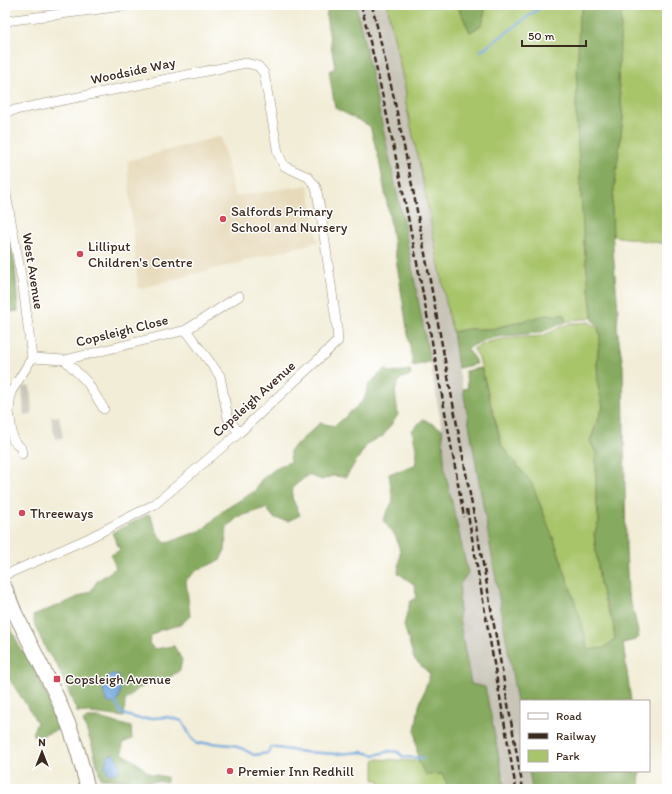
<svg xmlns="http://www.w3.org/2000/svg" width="672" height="794" font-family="Itim,sans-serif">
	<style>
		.built { fill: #e7daba }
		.industrial { fill: #c8c4b8 }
		.green { fill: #a9c56b; stroke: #727844 }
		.forest { fill: #86aa5f; stroke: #606a3e }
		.water { fill: #70a4dc; stroke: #56677d }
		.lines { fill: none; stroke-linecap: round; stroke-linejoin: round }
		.stream { stroke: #70a4dc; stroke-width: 2.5 }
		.street-casing { stroke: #968c7a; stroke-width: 10 }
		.primary-casing { stroke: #968c7a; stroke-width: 16 }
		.street { stroke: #fff; stroke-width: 9 }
		.primary { stroke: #fff; stroke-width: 14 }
		.rail { stroke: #3b2a1e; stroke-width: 2.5; stroke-dasharray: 6 3; stroke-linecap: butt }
		.poi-dot { fill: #d1495b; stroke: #fff; stroke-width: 1.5 }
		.labels { text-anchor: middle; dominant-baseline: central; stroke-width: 3; stroke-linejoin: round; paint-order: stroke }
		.street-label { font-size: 14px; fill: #3b2a1e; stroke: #fff }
		.poi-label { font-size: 14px; fill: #3b2a1e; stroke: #fff; text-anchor: start }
	</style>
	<rect width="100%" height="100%" fill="#fff"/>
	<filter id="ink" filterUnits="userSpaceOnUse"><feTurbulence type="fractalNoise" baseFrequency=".025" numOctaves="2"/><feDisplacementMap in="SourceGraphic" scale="8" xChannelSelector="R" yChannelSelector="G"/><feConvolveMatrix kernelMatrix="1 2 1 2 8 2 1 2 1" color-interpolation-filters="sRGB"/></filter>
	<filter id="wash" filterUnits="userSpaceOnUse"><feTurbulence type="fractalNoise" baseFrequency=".012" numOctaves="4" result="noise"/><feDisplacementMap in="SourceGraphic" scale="16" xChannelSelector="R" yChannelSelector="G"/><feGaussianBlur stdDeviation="0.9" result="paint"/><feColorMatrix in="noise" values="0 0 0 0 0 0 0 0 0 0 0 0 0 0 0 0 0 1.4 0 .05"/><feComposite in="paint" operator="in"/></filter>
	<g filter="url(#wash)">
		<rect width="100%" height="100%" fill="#f2edd7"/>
		<path class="built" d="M221,136L235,196L308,185L318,242L138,289L127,161Z"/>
		<path class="industrial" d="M356,5H387L406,93L405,100L421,172L449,318L453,332L458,368L463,389L521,725V771H529L532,789H505L492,721L471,684L459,618L460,584L455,520L445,472L442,429L426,338L404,225Z
			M30,386L32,414L24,415L22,387Z
			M59,416L63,438L55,439L51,417Z"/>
		<path class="green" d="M387,5H457L470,32L482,25L486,5H584L579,18L576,111L584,244L592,317L588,319H580L566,322L564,316L547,315L491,329H468L453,332L449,318L421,172L405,100L406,93Z
			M622,5H667V244L613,236L612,206L623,118L618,81Z
			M589,322L598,328L600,335L597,360L598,386L603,407L590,441L596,453V497L599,522L594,534L600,584L607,608L613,622L615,639L604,648L588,650L581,621L556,545L532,484L502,446L479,358L473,349L481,345L488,342L502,339L542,336L565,325L575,323Z
			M376,759L418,761L426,775L442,774L448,786L445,789H379V780H374V760Z"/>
		<path class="forest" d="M329,5H356L404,225L430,362L413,366L389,214L379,160L370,126L335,108L329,71L335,68L326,16Z
			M457,5H486L482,25L470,32Z
			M584,5H622L618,81L623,118L612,206L613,250L618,311L617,328L623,366L626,548L628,594L635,618L639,637L635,640L623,643L631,701H521V725L463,389L468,388L465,371L481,368L502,446L532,484L556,545L581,621L588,650L604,648L615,639L613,622L607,608L600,584L594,534L599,522L596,497V453L590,441L603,407L598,386L597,360L600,335L598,328L599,326L593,321L584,244L576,111L579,18Z
			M5,209L15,266L18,311L5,313Z
			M547,315H564L566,322L547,330L539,333L502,336L485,340L468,348V351L470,352L477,364L458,368L453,332L468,329H491Z
			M385,369L391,373L410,370L411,375L400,379L395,391L398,415L383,436L368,443L346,477L332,476L322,480L308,475L293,487L292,498L300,515L288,521L274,518L266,508L238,517L227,527L225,550L220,560L196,571L186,580L190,616L180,625L160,630L151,636L149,643L154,649L174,646L182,660L180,670L170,677L139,688L125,701L124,717L91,713L77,712L57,665L47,652L35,626L33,616L54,607L67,602L91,591L97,581L116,568L111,555L120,550L112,533L149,514L159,536L167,543L202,530L224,510L255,491L261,480L279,466L290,462V450L320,423L335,426L364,400L369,384Z
			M423,419L442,429L445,472L468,573L460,584L459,618L471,684L485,687L492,721L505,789H445L448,786L442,774L426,775L418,761L415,731L419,706L430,674L414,659L404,625L410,602L416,597L415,585L398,573L400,551L396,537L383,520L393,501L389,474L415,465L417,453L412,430Z
			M5,614L6,618L21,650L27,653L53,708L60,729L40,736L33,735V731L37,723L30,710L5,673Z
			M87,718H99L131,727L132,739L123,743L122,753L137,763L150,774L167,777V782L101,779L92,745L83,721Z
			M529,771H640L639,789H532Z"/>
		<path class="water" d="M111,674H117C122,684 121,695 116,704L108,703C101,690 101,685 111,674Z
			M113,754L119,761L120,770L116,773L108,774L105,765L107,756Z"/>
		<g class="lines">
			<path class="stream" d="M481,51L544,5
				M115,702L122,714L140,719L168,717L182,721L191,737L197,744L210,743L232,745L243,749L254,755L268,753L271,747L304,752L337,754L362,752L375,755L390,751L398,752L403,757L423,758"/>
		</g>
	</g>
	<g filter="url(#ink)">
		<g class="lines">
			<g class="street-casing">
				<path id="street" d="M5,21L116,7L127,5
					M5,112L246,63L258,66L264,73L278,153L284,166L308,177L316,187L321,214L337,328L338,341L239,433L155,504L89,538L5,575
					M5,189L23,286L32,358
					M186,330L220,376L228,418L239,433
					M32,358L65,360L186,330L239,296
					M65,360L87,382L104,409
					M22,454L21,448L13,440L9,412L11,392L32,358"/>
			</g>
			<g class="primary-casing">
				<path id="primary" d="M5,588L15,613L56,695L70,728L78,752L88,789"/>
			</g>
			<use href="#street" class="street"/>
			<use href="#primary" class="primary"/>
			<path class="rail" d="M361,5C369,37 377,70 384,102C414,240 439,378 464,517
				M372,5L394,98L414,195L486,580L523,789
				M467,509L516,789"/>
		</g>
	</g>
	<g class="poi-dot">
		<circle cx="223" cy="219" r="4"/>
		<circle cx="80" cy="254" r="4"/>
		<circle cx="22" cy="513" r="4"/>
		<rect x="53" y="675" width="8" height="8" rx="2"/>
		<circle cx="230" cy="771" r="4"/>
	</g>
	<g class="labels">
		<g class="street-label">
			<text transform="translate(133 71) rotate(-12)">Woodside Way</text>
			<text transform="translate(33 271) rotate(81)">West Avenue</text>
			<text transform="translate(122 331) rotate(-14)">Copsleigh Close</text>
			<text transform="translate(254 399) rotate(-42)">Copsleigh Avenue</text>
		</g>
		<g class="poi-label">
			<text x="231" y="211">Salfords Primary<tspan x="231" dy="16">School and Nursery</tspan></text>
			<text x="88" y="246">Lilliput<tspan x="88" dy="16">Children's Centre</tspan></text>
			<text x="30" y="513">Threeways</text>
			<text x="65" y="679">Copsleigh Avenue</text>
			<text x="238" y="771">Premier Inn Redhill</text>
		</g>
	</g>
	<rect width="672" height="794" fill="none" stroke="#fff" stroke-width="20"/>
	<rect x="520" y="700" width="130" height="72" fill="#ffffff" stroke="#b1aaa5"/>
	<rect x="528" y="713" width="20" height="6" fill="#ffffff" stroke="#b1aaa5"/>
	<text x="556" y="720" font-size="12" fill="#3b2a1e">Road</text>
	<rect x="528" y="733" width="20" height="6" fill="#3b2a1e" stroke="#b1aaa5"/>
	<text x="556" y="740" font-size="12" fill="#3b2a1e">Railway</text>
	<rect x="528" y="750" width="20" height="12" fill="#a9c56b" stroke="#b1aaa5"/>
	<text x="556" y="760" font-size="12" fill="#3b2a1e">Park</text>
	<g transform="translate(42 752)" stroke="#ffffff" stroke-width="3" paint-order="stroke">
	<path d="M0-3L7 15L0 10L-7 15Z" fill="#3b2a1e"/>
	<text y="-6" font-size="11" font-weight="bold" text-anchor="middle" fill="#3b2a1e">N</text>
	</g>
	<path d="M522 40v6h64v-6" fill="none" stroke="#3b2a1e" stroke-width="2"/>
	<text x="528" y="40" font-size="12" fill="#3b2a1e" stroke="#ffffff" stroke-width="3" paint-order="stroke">50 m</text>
</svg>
